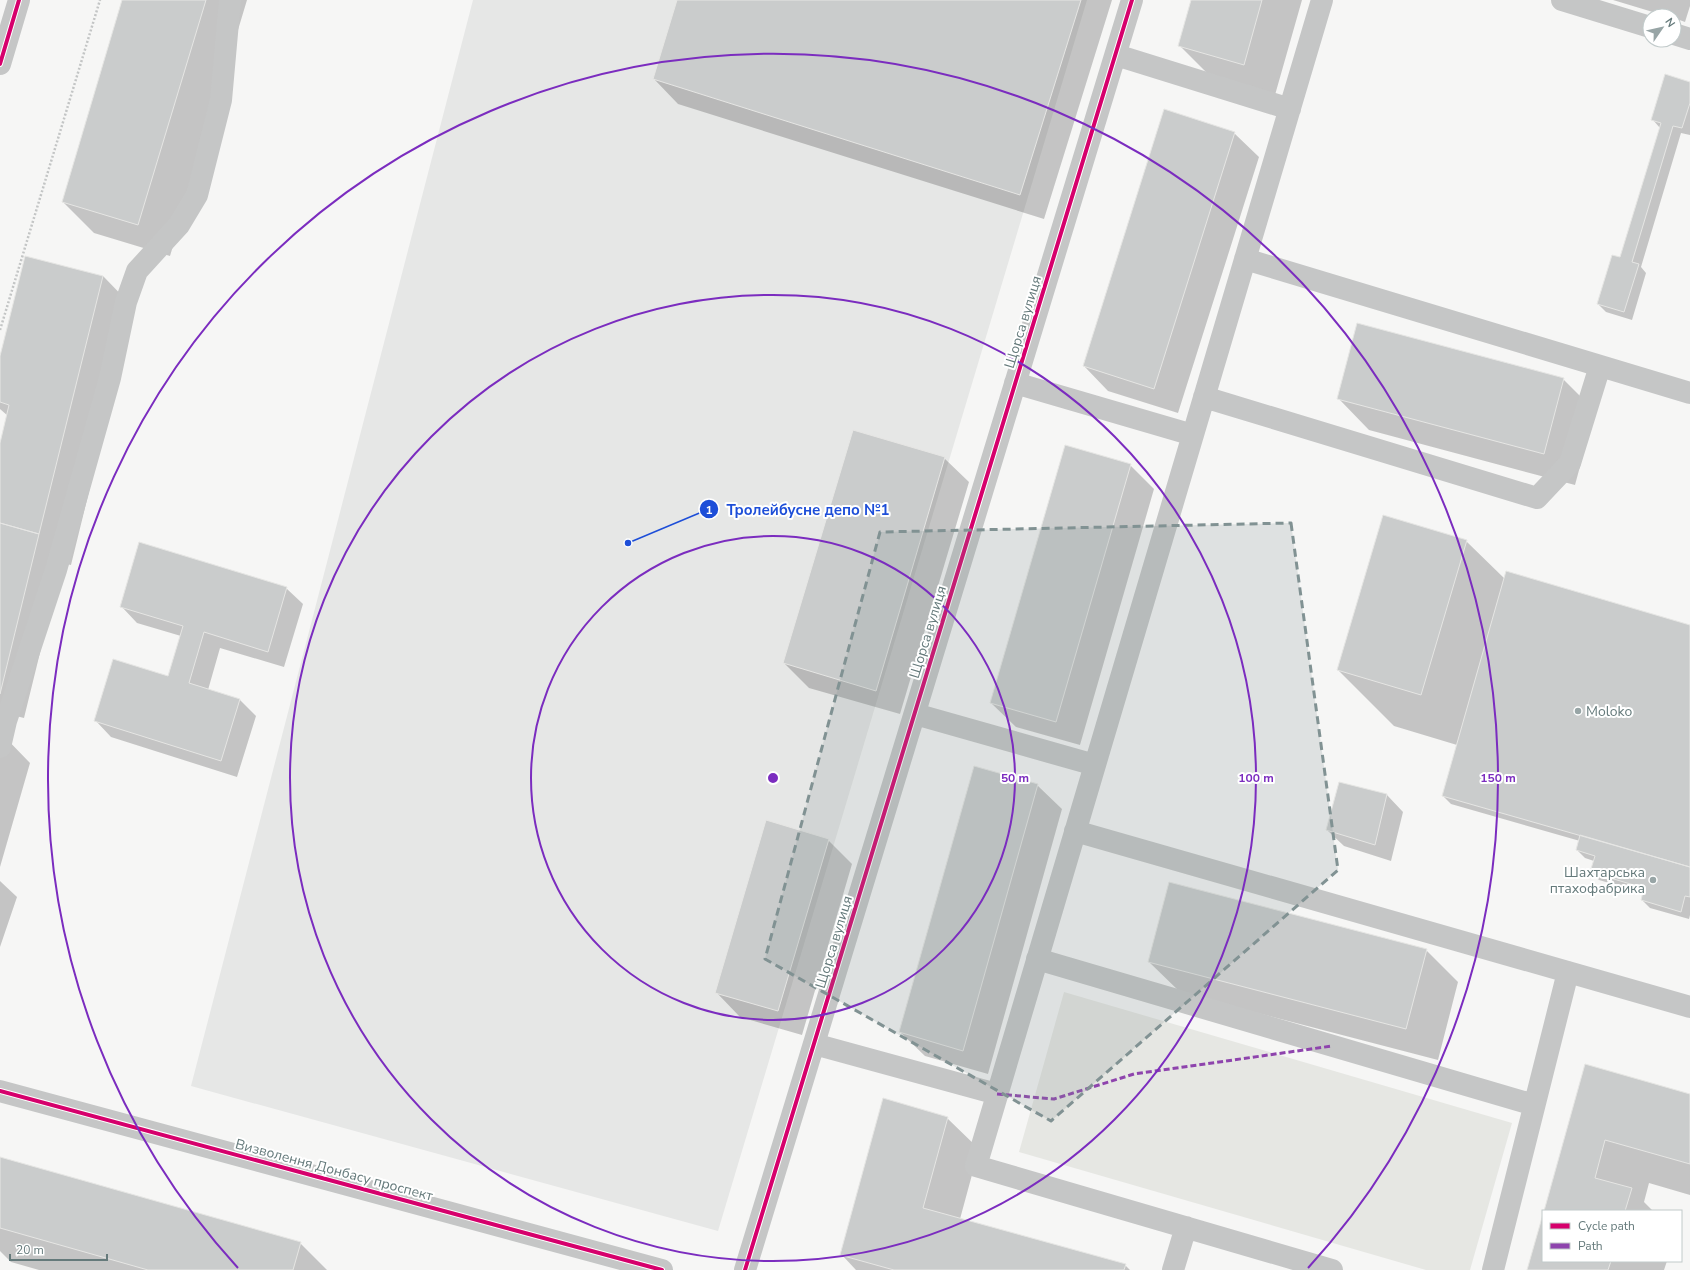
<svg xmlns="http://www.w3.org/2000/svg" width="1690" height="1270" font-family="'Nunito Sans',sans-serif">
	<style>
		.built { fill: #e6e7e6 }
		.green { fill: #e6e7e3 }
		.shadow { fill: #0003 }
		.building { fill: #cacccc; stroke: #e6e6e4 }
		.lines { fill: none; stroke-linecap: round; stroke-linejoin: round }
		.path { stroke: #c3c5c5; stroke-width: 2.5; stroke-dasharray: 2 2; stroke-linecap: butt }
		.minor { stroke: #c5c6c6; stroke-width: 22 }
		.quiet { stroke: #8e44ad; stroke-width: 3; stroke-dasharray: 6 3; stroke-linecap: butt }
		.cycleway-casing { stroke: #fff; stroke-width: 6 }
		.cycleway { stroke: #d6006c; stroke-width: 4 }
		.marked { fill: #819293; fill-opacity: 0.2; stroke: #819293; stroke-width: 3; stroke-dasharray: 8 5; stroke-linejoin: round }
		.ring { fill: none; stroke: #7b2cbf; stroke-width: 2 }
		.poi-dot { fill: #98a5a6; stroke: #fff; stroke-width: 1.5 }
		.labels { text-anchor: middle; dominant-baseline: central; stroke-width: 4; stroke-linejoin: round; paint-order: stroke }
		.street-label { font-size: 14px; fill: #657a7b; stroke: #fff }
		.poi-label { font-size: 14px; fill: #657a7b; stroke: #fff; text-anchor: start }
		.centre { fill: #7b2cbf; stroke: #fff; stroke-width: 2 }
		.ring-label { font-size: 12px; text-anchor: middle; font-weight: bold; fill: #7b2cbf; stroke: #fff; stroke-width: 4; stroke-linejoin: round; paint-order: stroke }
		.leader { fill: none; stroke: #1d4ed8; stroke-width: 1.5 }
		.callout-dot { fill: #1d4ed8; stroke: #fff; stroke-width: 1.5 }
		.mark-label { font-size: 12px; text-anchor: middle; font-weight: bold; fill: #fff }
		.callout-label { font-size: 15px; text-anchor: middle; font-weight: bold; fill: #1d4ed8; stroke: #fff; stroke-width: 4; stroke-linejoin: round; paint-order: stroke }
	</style>
	<rect width="100%" height="100%" fill="#f6f6f5"/>
	<path class="built" d="M473,0H1087L718,1231L191,1086Z"/>
	<path class="green" d="M1064,992L1512,1123L1470,1270H1426L1019,1152Z"/>
	<path class="shadow" d="M123,0H247L170,256L94,233L63,202Z
		M678,0H1112L1044,219L678,104L654,79Z
		M1192,0H1302L1275,95L1211,77L1179,45Z
		M1613,0H1690V6L1685,22L1674,18V16H1666Z
		M1690,83V135L1681,133L1641,267L1646,273L1632,320L1606,312L1598,304L1621,258L1660,128L1653,120Z
		M1234,133L1259,157L1178,413L1108,391L1084,366Z
		M103,276L134,308L71,565L62,563L24,718L0,712V447L8,416L0,409V360Z
		M1563,379L1595,411L1575,485L1369,430L1338,398Z
		M944,458L969,482L900,714L809,688L784,663Z
		M1130,465L1154,489L1080,745L1016,727L991,703Z
		M1466,541L1505,579L1690,626V915L1689,919L1650,908L1642,900L1644,893L1599,880L1591,872L1594,861L1585,858L1577,850L1580,841L1451,804L1443,796L1457,745L1394,726L1338,670Z
		M286,588L303,604L284,667L220,648L208,690L240,700L256,716L237,777L111,737L95,720L169,677L181,636L137,623L121,606Z
		M0,732L30,763L0,867Z
		M1037,785L1062,809L988,1074L925,1056L900,1032Z
		M1387,795L1403,812L1391,861L1344,846L1327,830Z
		M828,840L852,864L802,1035L740,1017L716,992Z
		M0,881L17,897L0,947Z
		M1426,950L1458,982L1438,1060L1181,993L1149,962Z
		M1586,1065L1690,1095V1195L1649,1183L1644,1202L1653,1211H1545Z
		M947,1118L979,1149L960,1219L1125,1265L1130,1270H856L841,1254Z
		M0,1158L300,1243L327,1270H39L11,1262L0,1251Z
		M1543,1218V1261H1667L1664,1270H1528Z"/>
	<path class="building" d="M122,0H206L138,225L62,202Z
		M677,0H1081L1020,195L653,79Z
		M1191,0H1262L1244,65L1178,46Z
		M1665,74L1690,82V103L1682,128L1673,126L1632,262L1639,264L1624,312L1597,304L1612,255L1620,257L1661,123L1651,120Z
		M1164,109L1235,132L1154,389L1083,366Z
		M25,256L103,276L39,534L0,523V443L9,405L0,402V356Z
		M1357,323L1564,378L1544,454L1337,399Z
		M853,430L945,457L876,691L783,663Z
		M1065,445L1131,464L1056,722L990,703Z
		M1383,515L1467,540L1421,695L1337,670Z
		M0,523L39,534L0,694Z
		M139,542L287,587L268,652L204,632L189,683L240,699L221,761L94,721L113,659L168,676L183,626L120,607Z
		M1506,571L1690,625V867L1442,796Z
		M974,766L1038,784L963,1051L899,1032Z
		M1339,782L1387,794L1375,845L1326,830Z
		M766,820L829,839L778,1011L715,993Z
		M1580,835L1690,867V897L1685,896L1681,912L1641,900L1644,888L1590,872L1595,856L1576,850Z
		M1169,882L1427,949L1406,1029L1148,962Z
		M1585,1064L1690,1094V1164L1605,1140L1595,1178L1632,1188L1625,1211H1544Z
		M883,1098L948,1117L923,1208L1126,1264L1124,1270H894L840,1255Z
		M0,1157L301,1242L293,1270H148L0,1228Z
		M1543,1214V1261H1611L1608,1270H1527Z"/>
	<g class="lines">
		<path class="path" d="M0,330L100,0"/>
		<path class="minor" d="M1322,0L976,1166L1332,1270
			M1562,0L1650,27
			M1674,34L1690,39
			M1116,55L1290,109
			M0,64L19,0
			M1245,259L1690,393
			M1015,383L1193,435
			M1204,397L1537,498L1570,463L1600,366
			M915,714L1095,765
			M0,747L6,721L56,570L110,378L126,302L137,271L179,225L197,195L221,100L230,0
			M1075,831L1568,972
			M1037,959L1534,1105
			M814,1044L997,1094
			M0,1091L662,1270
			M745,1270L1132,0
			M1173,1270L1186,1227
			M1493,1270L1568,972L1690,1007"/>
		<path class="quiet" d="M997,1094L1054,1099L1134,1074L1332,1046"/>
		<g class="cycleway-casing">
			<path id="cycleway" d="M0,64L19,0
				M0,1091L662,1270
				M745,1270L1132,0"/>
		</g>
		<use href="#cycleway" class="cycleway"/>
	</g>
	<path class="marked" d="M1291,523L1338,870L1051,1121L765,959L880,532Z"/>
	<g class="ring">
		<circle cx="773" cy="778" r="242"/>
		<circle cx="773" cy="778" r="483"/>
		<path d="M238 1268A725 725 0 1 1 1308 1268"/>
	</g>
	<g class="poi-dot">
		<circle cx="1578" cy="711" r="4"/>
		<circle cx="1653" cy="880" r="4"/>
	</g>
	<g class="labels">
		<g class="street-label">
			<text transform="translate(1023 322) rotate(-73)">Щорса вулиця</text>
			<text transform="translate(928 632) rotate(-73)">Щорса вулиця</text>
			<text transform="translate(834 942) rotate(-73)">Щорса вулиця</text>
			<text transform="translate(334 1170) rotate(15)">Визволення Донбасу проспект</text>
		</g>
		<g class="poi-label">
			<text x="1586" y="711">Moloko</text>
			<text x="1645" y="872" text-anchor="end">Шахтарська<tspan x="1645" dy="16">птахофабрика</tspan></text>
		</g>
	</g>
	<circle cx="773" cy="778" r="6" class="centre"/>
	<g class="ring-label">
		<text x="1015" y="782">50 m</text>
		<text x="1256" y="782">100 m</text>
		<text x="1498" y="782">150 m</text>
	</g>
	<path class="leader" d="M628 543L709 509"/>
	<g class="callout-dot">
		<circle cx="628" cy="543" r="4"/>
		<circle cx="709" cy="509" r="10"/>
	</g>
	<g class="mark-label">
		<text x="709" y="514">1</text>
	</g>
	<g class="callout-label">
		<text x="808" y="515">Тролейбусне депо №1</text>
	</g>
	<rect x="1542" y="1210" width="140" height="52" fill="#ffffff" stroke="#c1caca"/>
	<rect x="1550" y="1223" width="20" height="6" fill="#d6006c" stroke="#c1caca"/>
	<text x="1578" y="1230" font-size="12" fill="#657a7b">Cycle path</text>
	<rect x="1550" y="1243" width="20" height="6" fill="#8e44ad" stroke="#c1caca"/>
	<text x="1578" y="1250" font-size="12" fill="#657a7b">Path</text>
	<g transform="translate(1662 28) rotate(56)"><circle r="19" fill="#ffffff" stroke="#c1caca"/>
	<path d="M0-3L7 15L0 10L-7 15Z" fill="#98a5a6"/>
	<text y="-6" font-size="11" font-weight="bold" text-anchor="middle" fill="#657a7b">N</text>
	</g>
	<path d="M10 1254v6h97v-6" fill="none" stroke="#657a7b" stroke-width="2"/>
	<text x="16" y="1254" font-size="12" fill="#657a7b" stroke="#ffffff" stroke-width="3" paint-order="stroke">20 m</text>
</svg>
